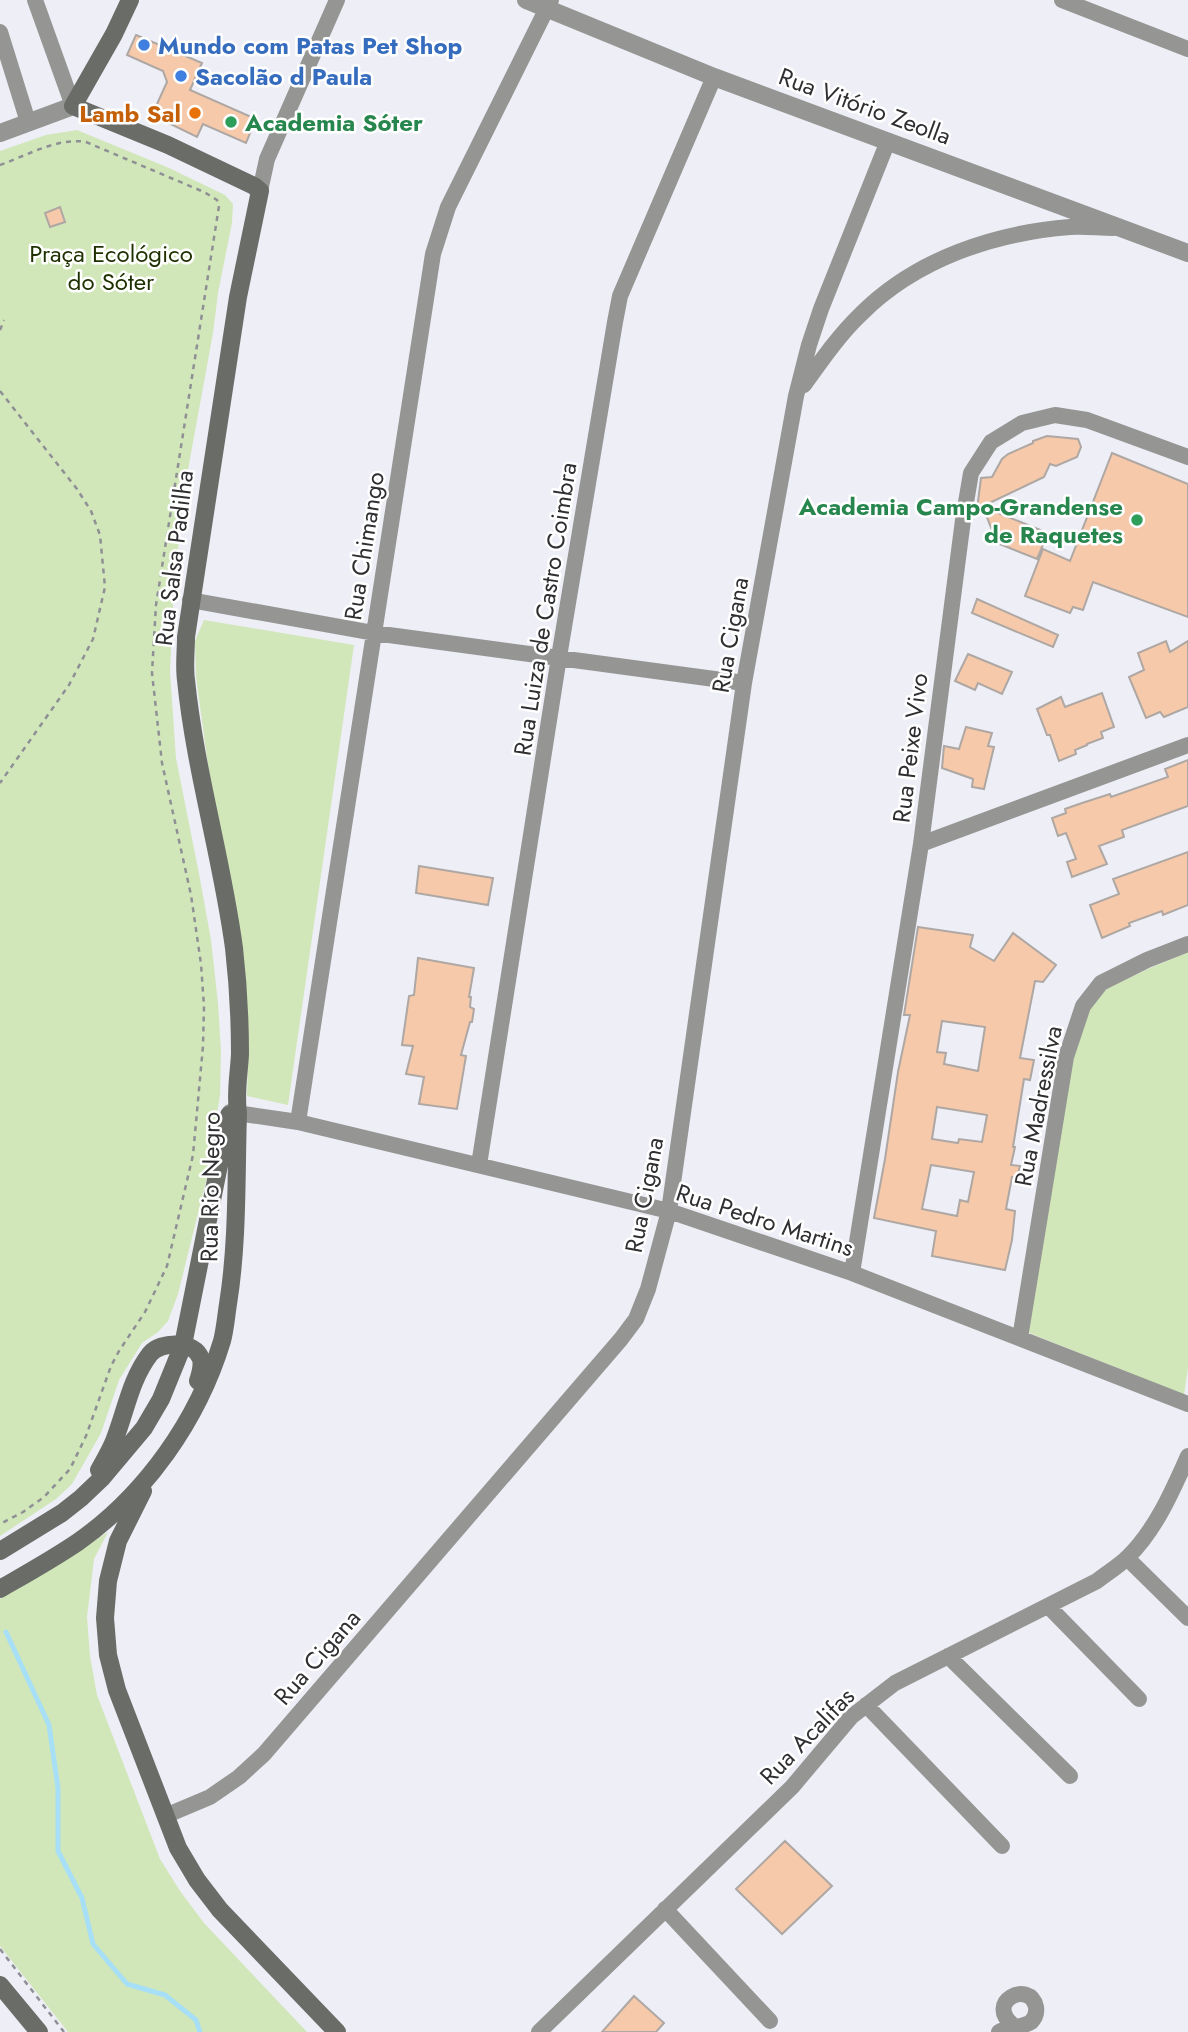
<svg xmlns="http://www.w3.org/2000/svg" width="1188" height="2032" font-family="Jost,sans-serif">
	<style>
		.green { fill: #d2e7b9 }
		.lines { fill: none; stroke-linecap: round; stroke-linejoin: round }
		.stream { stroke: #a7dff6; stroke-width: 5 }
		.building { fill: #f5c9a9; stroke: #aea7a3; stroke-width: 2; fill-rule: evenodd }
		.path { stroke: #8f9095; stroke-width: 2.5; stroke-dasharray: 5 5; stroke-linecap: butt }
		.minor { stroke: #959693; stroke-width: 16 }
		.tertiary { stroke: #959693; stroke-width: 18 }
		.secondary { stroke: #6a6c68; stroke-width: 18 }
		.shop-dot { fill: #3f7fe0; stroke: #fff; stroke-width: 2.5 }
		.food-dot { fill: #e8710a; stroke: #fff; stroke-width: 2.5 }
		.leisure-dot { fill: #2e9e5b; stroke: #fff; stroke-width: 2.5 }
		.labels { text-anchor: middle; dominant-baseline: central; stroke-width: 5; stroke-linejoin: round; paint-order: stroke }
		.shop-label { font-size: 24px; font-weight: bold; fill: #366cbe; stroke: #fff; text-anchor: start }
		.street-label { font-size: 24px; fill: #2f2f32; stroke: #fff }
		.food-label { font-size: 24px; font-weight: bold; fill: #c56008; stroke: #fff; text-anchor: end }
		.leisure-label { font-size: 24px; font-weight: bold; fill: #27864d; stroke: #fff; text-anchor: start }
		.park-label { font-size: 24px; fill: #1e3000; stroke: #fff }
	</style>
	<rect width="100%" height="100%" fill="#edeef6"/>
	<path class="green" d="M77,130L169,168L225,195L233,204L232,223L218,293L213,333L185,486L174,586L170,672L176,758L200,879L211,940L218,1003L221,1051L220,1095L208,1173L178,1294L168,1321L158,1332L142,1343L119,1380L101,1433L72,1484L56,1499L0,1536V151L46,135Z
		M204,620L354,645L288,1105L247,1096L248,1057L196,677L195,641Z
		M1188,952V1368L1184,1395L1027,1332L1072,1062L1089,1010L1106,989L1148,969Z
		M108,1532L94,1559L87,1617L90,1656L97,1695L160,1859L180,1891L204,1923L307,2032H68L0,1946V1599Z"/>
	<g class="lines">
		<path class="stream" d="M6,1632L49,1725L58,1788V1851L82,1898L93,1944L127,1984L165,1995L196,2020L200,2032"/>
	</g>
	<path class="building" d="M136,35L202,63L190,90L256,119L246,143L203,124L197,137L152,115L167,82L163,71L127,55Z
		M60,207L65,222L50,227L45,213Z
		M1047,436L1078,439L1081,447L1077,457L1056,466L1050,464L1044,477L977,509L981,478L992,477L1002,459L1008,454L1033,443V441Z
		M1112,453L1188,484V617L1093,582L1083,610L1073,607L1070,613L1025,596L1043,549L1070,561Z
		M983,507L1048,533L1037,559L997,543Z
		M977,599L1058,635L1053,647L972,613Z
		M1166,641L1170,652L1188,641V707L1164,717L1160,712L1146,718L1129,677L1144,670L1138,653Z
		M968,654L1012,672L1002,694L978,683L975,690L955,681Z
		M1102,693L1114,727L1101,732L1103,738L1087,744V745L1075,750L1076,754L1059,761L1050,735H1047L1037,709L1061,697L1065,707Z
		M966,727L992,733L988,746L994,747L984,789L972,787L973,779L942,768L944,746L959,749Z
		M1188,760V806L1122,830L1124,837L1099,846L1107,864L1072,877L1067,862L1076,859L1066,833L1058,836L1052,818L1066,813L1065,809L1082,803L1110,794L1111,797L1168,777L1165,769Z
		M1188,852V905L1163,915L1162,911L1129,923L1130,926L1102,938L1090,905L1119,894L1113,879Z
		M419,866L493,878L488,905L416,893Z
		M918,927L973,935L970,947L994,961L1013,933L1056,965L1043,982L1035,981L1020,1058L1034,1060L1030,1080L1024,1079L1013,1147H1015L1011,1165L1020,1166L1017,1178L1012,1177L1006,1209L1015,1211L1012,1240L1005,1270L932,1256L936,1231L874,1218L885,1159L898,1072L910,1015H904ZM942,1021L985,1027L978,1071L944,1064L946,1053L937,1052ZM937,1107L987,1115L982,1142L959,1139L958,1143L932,1139ZM931,1165L974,1172L968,1202L960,1200L957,1216L922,1209Z
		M418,958L474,968L469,997H471L470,1007L474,1009L472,1022H470L461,1055L466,1056L457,1109L419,1104L424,1077L406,1074L413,1046L402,1045L409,996L414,995Z
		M785,1841L832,1886L782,1934L736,1889Z
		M634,1996L664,2023L656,2032H602Z"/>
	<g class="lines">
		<path class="path" d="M0,165C26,156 58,137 86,142L204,192L217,200L219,206L156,605L152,673L162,763L191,895L201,964L204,1006L203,1046L193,1155L167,1266L145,1312L119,1351L111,1366L86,1436L70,1469L44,1497L23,1512L0,1524
			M0,330L4,320
			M0,391L77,489L91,511L100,535L105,587L93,639L69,685L0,783
			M0,1949L64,2032"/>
		<path class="minor" d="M35,0L73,106
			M1062,0L1188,49
			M0,32L28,122
			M260,191L267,159L337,0
			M804,385C821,361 839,335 861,314C916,259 994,233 1070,227C1084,226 1099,228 1113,228
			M190,600L374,633L744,683
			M921,844L1188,745
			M230,1112L298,1122L669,1211L852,1273L1188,1404
			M298,1122L433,254L448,207L551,0
			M479,1165L559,657L615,322L620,296L714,77
			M852,1273L921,844L963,520L971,473L991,442L1022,423L1055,415L1087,420L1188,457
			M1020,1338L1066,1057L1083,1006L1101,983L1147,960L1188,944
			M1127,1558L1188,1618
			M1048,1606L1139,1699
			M948,1656L1070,1776
			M866,1705L1002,1846
			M165,1816L210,1797L239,1777L264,1754L621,1339L636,1319L648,1289L669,1211L744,683L796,396L809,345L821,309L888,141
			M665,1909L770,2021
			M539,2032L792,1787L851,1717L895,1683L1097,1581C1107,1573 1119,1566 1128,1557C1156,1529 1172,1492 1188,1456
			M999,2032C1009,2027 1024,2027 1031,2022C1035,2018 1037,2013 1036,2007C1030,1979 983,2002 1014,2026"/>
		<path class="tertiary" d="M526,0L714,77L1188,253
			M0,133L73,106"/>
		<path class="secondary" d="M99,1470C104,1461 110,1451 114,1441C126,1411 130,1380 150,1354C160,1341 195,1340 201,1359C203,1367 200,1374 198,1381
			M143,1491L118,1541L108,1581L105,1618L108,1655L117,1690L178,1848L197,1880L220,1910L337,2032
			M0,1551L62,1513L81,1498L102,1478L144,1428L161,1399L183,1345L229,1115
			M0,1589C26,1574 53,1559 78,1542C146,1494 198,1420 222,1341C225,1330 226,1317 228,1304C238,1242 236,1176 238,1113C235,1093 239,1074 240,1054C240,1019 238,983 234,948C222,858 195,770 186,680C184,666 186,651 186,637L238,297L260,191L254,186L168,145L73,106L114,34L130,0
			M0,1985L39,2032"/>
	</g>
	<g class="shop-dot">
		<circle cx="144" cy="45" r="7"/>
		<circle cx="181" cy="76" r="7"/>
	</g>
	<circle class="food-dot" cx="195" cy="113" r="7"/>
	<g class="leisure-dot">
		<circle cx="231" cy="122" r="7"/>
		<circle cx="1137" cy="520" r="7"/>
	</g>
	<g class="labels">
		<g class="shop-label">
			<text x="158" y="45">Mundo com Patas Pet Shop</text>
			<text x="195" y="76">Sacolão d Paula</text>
		</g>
		<g class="street-label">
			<text transform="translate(865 106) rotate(20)">Rua Vitório Zeolla</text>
			<text transform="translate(364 546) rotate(-81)">Rua Chimango</text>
			<text transform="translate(174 558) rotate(-83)">Rua Salsa Padilha</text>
			<text transform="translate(545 609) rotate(-81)">Rua Luiza de Castro Coimbra</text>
			<text transform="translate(730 635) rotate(-80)">Rua Cigana</text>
			<text transform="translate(910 748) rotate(-83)">Rua Peixe Vivo</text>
			<text transform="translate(1038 1106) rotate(-79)">Rua Madressilva</text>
			<text transform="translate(210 1187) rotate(-89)">Rua Rio Negro</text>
			<text transform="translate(644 1195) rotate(-79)">Rua Cigana</text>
			<text transform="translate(765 1220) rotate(18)">Rua Pedro Martins</text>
			<text transform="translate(317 1657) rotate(-49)">Rua Cigana</text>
			<text transform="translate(807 1736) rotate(-46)">Rua Acalifas</text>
		</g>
		<g class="food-label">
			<text x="181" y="113">Lamb Sal</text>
		</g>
		<g class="leisure-label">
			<text x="245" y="122">Academia Sóter</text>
			<text x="1123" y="506" text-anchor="end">Academia Campo-Grandense<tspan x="1123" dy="28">de Raquetes</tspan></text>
		</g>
		<g class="park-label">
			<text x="111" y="253">Praça Ecológico<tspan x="111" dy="28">do Sóter</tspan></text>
		</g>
	</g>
</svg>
